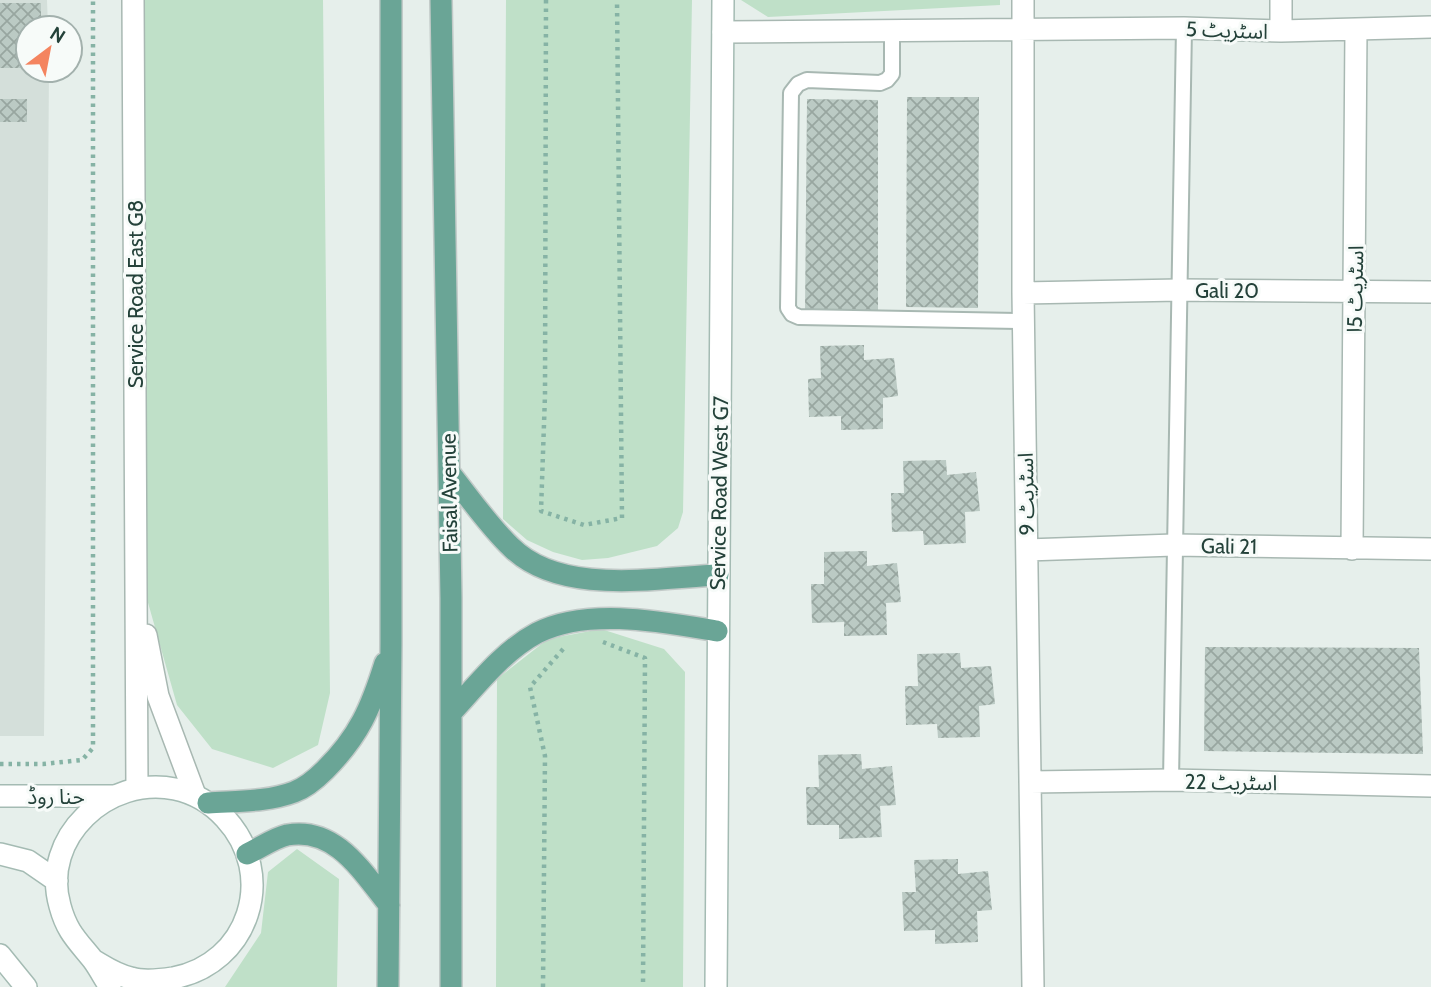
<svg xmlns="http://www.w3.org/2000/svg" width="1431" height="987" font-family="Cabin,'Noto Sans Arabic',sans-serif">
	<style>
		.built { fill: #d4dfda }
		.grass { fill: #bfe0c8 }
		.building { fill: url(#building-cross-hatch) }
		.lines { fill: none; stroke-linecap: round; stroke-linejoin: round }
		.lane-casing { stroke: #a8b8b2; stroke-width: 18 }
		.street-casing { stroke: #a8b8b2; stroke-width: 24 }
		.secondary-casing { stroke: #a4bbb3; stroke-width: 24 }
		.primary-casing { stroke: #c2cac8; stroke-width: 24 }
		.path { stroke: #86b3a5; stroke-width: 4.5; stroke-dasharray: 3.5 5; stroke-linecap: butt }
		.lane { stroke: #fff; stroke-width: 14 }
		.street { stroke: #fff; stroke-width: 21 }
		.secondary { stroke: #fff; stroke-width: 21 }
		.primary { stroke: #6aa596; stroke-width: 21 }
		.labels { text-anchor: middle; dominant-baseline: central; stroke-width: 6; stroke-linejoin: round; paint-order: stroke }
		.street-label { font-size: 21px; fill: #24423a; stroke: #f7fbf9 }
	</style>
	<defs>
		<pattern id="building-cross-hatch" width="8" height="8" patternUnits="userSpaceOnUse" patternTransform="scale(1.75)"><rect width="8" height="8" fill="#bbcac4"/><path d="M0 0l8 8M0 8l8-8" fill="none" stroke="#98a6a0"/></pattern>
	</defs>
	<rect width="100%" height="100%" fill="#e6efeb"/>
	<path class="built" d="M0,0H47L48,28H28V70H49L44,736H0Z"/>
	<path class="grass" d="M144,0H323L330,693L318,745L273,768L212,749L177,705L143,585Z
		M506,0H692L683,512L678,528L657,546L608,558L582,560L553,552L527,540L503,519Z
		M741,0H1000V5L768,17Z
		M601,629L664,649L685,672L683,987H496L497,679L548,639Z
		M297,849L339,879L337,987H225L261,933L268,872Z"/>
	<path class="building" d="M0,3H41V28H28V68H0Z
		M907,97H979L978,308L906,307Z
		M0,99H27V122H0Z
		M807,99L878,100V310L805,309Z
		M864,345V360L894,358L898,396L883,398V429L841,430V416L809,417L808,379L821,378L820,346Z
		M946,460L947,475L976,472L980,511L965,512L966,543L924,545L923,531L892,532L891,493H904L903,461Z
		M867,551V566L897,563L901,602L886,603L887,635L844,636V622L812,623L811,584H824V552Z
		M1205,647L1419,648L1423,754L1204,751Z
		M960,653L961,668L991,666L995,704L979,706L980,737L938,738L937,724L906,725L905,686H918L917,654Z
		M861,754L862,769L892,766L896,805L880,806L882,837L839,839V825H807L806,787H819L818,755Z
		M958,859V874L988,871L992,910L977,911L978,942L935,944V930L904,931L902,892H916L914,860Z"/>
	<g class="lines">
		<g class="lane-casing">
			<path id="lane" d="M892,31V74L887,80L880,83L807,80L798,84L791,93L788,308L792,314L799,317L1024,321
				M1171,780L1184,28"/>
		</g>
		<g class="street-casing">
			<path id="street" d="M133,0L137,788
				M1023,0V293L1033,987
				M1281,0V31
				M723,32L1184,28L1281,31L1431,27
				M1023,293L1179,290L1431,292
				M1352,549L1356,29
				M1027,550L1174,545L1431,549
				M146,635L158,696L195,795
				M1030,782L1171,780L1431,786"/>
		</g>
		<g class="secondary-casing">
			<path id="secondary" d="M0,796H113
				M0,854L28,861L57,881
				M0,955L26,987
				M93,960C105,967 116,975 131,978C143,982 160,980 173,978C249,964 278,875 225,818C212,804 194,793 175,789C109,775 40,837 60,906C67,932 77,940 93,960C99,968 104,978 110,987
				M716,987L723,0"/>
		</g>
		<g class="primary-casing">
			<path id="primary" d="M441,0L451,598V987
				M449,472C469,497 488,525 511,547C560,596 655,578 718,575
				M451,713C477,685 503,651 537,633C588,607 663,622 717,631
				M208,803C236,801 268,802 294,792C305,788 317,778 325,770C359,736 371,708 385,663
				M247,854C260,848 274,838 287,835C336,826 363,873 389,905
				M388,987L391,644V0"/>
		</g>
		<path class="path" d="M546,0L545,395L541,511L584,525L622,518L617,0
			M603,642L645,658L643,987
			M0,764H43L82,760L93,748V0
			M543,987L545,756L530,687L564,648"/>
		<use href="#lane" class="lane"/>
		<use href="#street" class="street"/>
		<use href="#secondary" class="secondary"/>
		<use href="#primary" class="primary"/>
	</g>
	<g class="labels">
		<g class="street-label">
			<text transform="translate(1227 30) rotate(2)">اسٹریٹ 5</text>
			<text transform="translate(1355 289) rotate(-89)">اسٹریٹ 5ا</text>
			<text x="1227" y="290">Gali 20</text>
			<text transform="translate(135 294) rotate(-90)">Service Road East G8</text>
			<text transform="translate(449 493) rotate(-91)">Faisal Avenue</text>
			<text transform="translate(719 493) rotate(-89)">Service Road West G7</text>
			<text transform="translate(1026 494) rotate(-91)">اسٹریٹ 9</text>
			<text transform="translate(1229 546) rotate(1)">Gali 21</text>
			<text transform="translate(1231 782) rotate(1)">اسٹریٹ 22</text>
			<text x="56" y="796">حنا روڈ</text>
		</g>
	</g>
	<g transform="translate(49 49) rotate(32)"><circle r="33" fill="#f7fbf9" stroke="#a3b1ad" stroke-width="2"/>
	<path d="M0-5L12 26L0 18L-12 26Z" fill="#f4845f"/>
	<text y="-10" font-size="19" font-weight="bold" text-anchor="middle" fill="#24423a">N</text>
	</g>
</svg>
